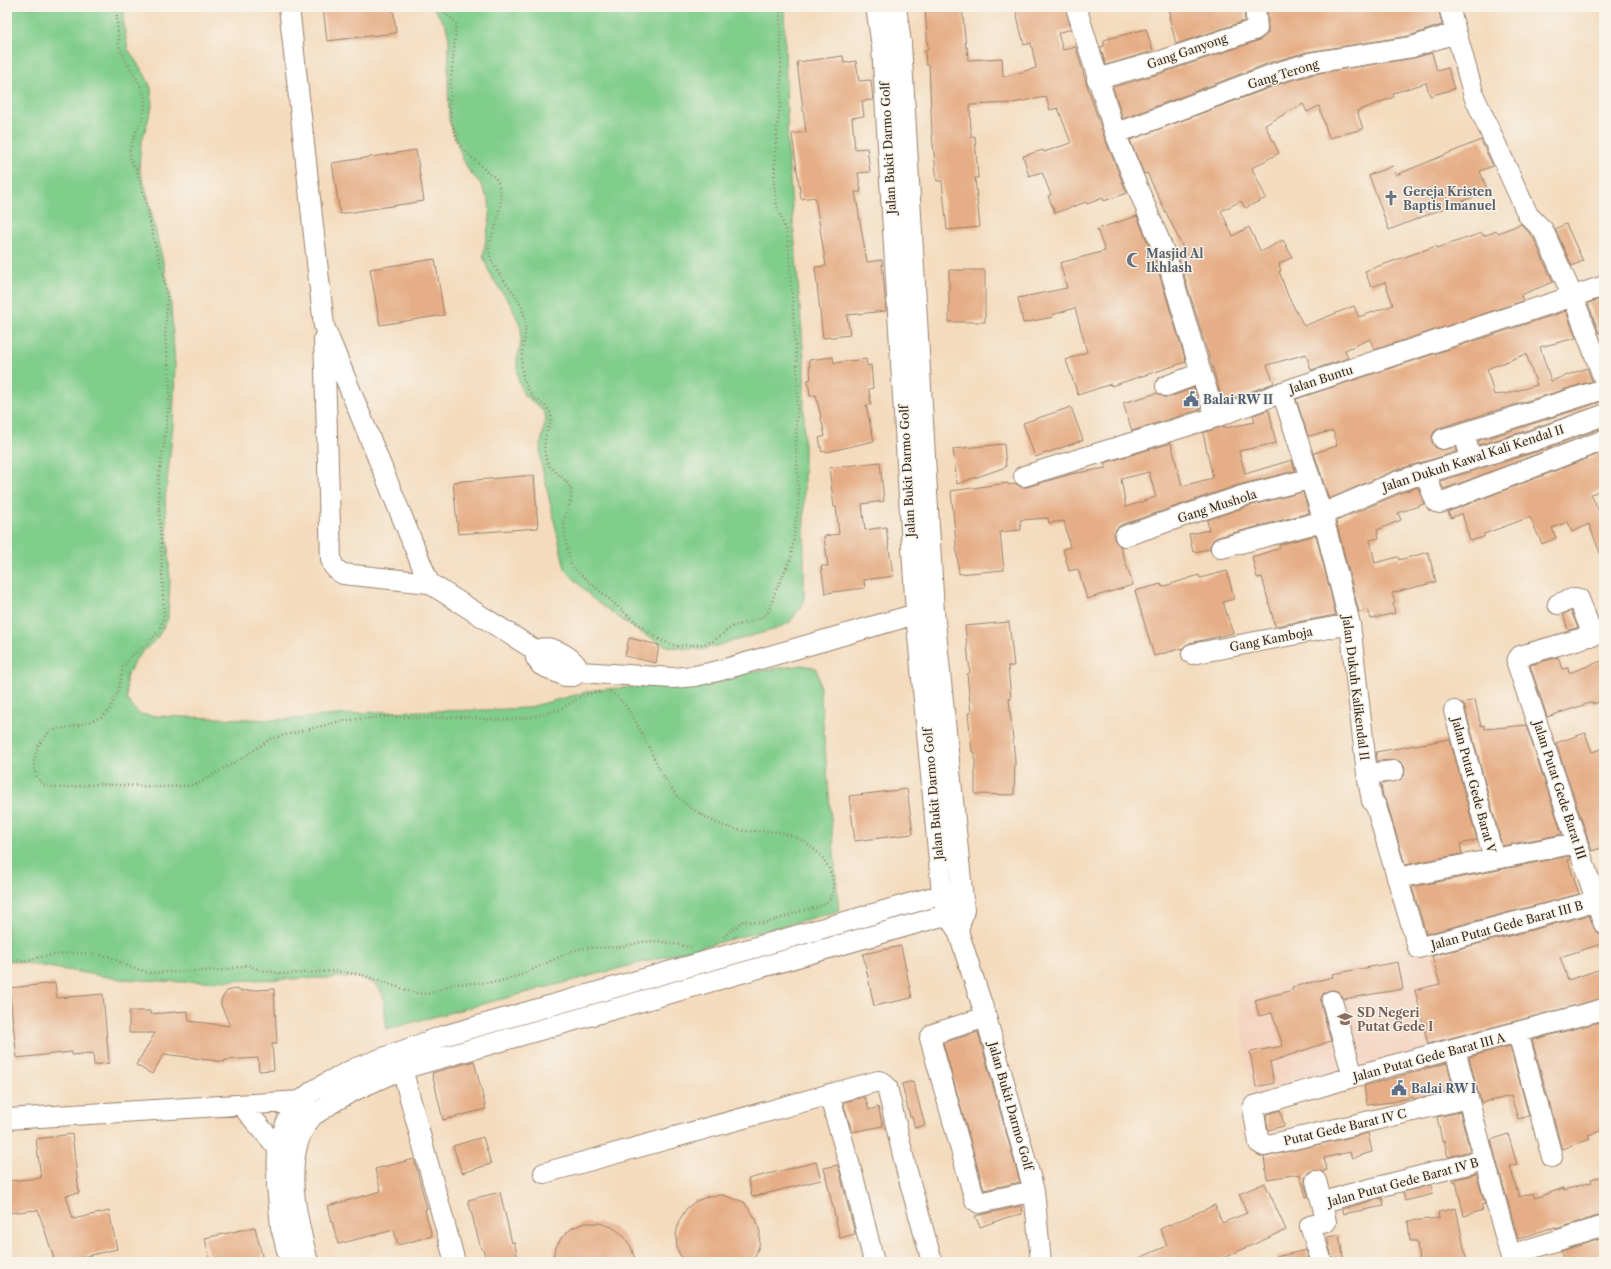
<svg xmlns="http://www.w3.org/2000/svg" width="1611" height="1269" font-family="'Libre Caslon Text',serif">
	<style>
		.built { fill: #f4d3c0 }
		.green { fill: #80cd8c; stroke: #5e7c55 }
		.building { fill: #e6ae86; fill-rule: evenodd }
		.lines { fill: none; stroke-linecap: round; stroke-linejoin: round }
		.minor-casing { stroke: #98826e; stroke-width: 22 }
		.path { stroke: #98826e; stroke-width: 2.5; stroke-dasharray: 1 3; stroke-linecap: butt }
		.minor { stroke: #fff; stroke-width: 20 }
		.labels { text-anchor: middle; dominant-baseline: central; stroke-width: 3; stroke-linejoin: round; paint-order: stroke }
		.street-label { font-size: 12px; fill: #3b2a1e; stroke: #f7f3e8 }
		.worship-label { font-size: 12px; font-weight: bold; fill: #5b616d; stroke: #f7f3e8; text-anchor: start }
		.service-label { font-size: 12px; font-weight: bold; fill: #4e5e75; stroke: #f7f3e8; text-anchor: start }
		.education-label { font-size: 12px; font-weight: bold; fill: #785e54; stroke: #f7f3e8; text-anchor: start }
	</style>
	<rect width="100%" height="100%" fill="#f7f3e8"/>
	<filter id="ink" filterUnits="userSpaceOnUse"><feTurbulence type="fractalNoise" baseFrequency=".025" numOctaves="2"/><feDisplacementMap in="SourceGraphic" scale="8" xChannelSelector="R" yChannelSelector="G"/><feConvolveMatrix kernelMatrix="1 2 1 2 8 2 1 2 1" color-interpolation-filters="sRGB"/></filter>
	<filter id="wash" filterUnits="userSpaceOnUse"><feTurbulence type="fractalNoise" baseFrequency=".012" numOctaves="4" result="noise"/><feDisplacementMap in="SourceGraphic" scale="16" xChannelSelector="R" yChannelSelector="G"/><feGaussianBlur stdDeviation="0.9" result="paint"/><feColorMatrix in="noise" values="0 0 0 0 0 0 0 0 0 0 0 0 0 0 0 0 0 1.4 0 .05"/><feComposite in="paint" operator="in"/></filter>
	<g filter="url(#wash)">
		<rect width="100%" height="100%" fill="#f4dbbe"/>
		<path class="built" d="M1427,949L1437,980L1441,982L1456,1044L1253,1098L1237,994Z"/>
		<path class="green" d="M7,7H125L123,22L128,49L145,75L151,88L152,107L141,144L139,168L147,193L170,292L175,365L173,426L165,500L170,579L168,619L157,638L136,659L126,677L127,700L139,714L156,716L278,720L375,712L485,710L526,708L594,690L658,685L802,665L816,668L819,678L839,911L387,1029L383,995L377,985L358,977L182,982L120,979L7,960Z
			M433,7H784L788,156L804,358V602L790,622L776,629L701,650L669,647L636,630L592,598L565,569L541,462L540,449L546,417L542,409L524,395L518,380L517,359L521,342V327L511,305L491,276L483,256L490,217L489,201L480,183L469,171L462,157L449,120L448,74L449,39L446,26Z"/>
		<g id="blocks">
			<path class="building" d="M323,7H393L396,33L327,41Z
				M925,7H962L966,48L967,47L968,60L1002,58L1003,77L1036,68L1031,43L1024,45L1015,7H1065L1071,29L1058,33L1063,50L1076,47L1086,82L1104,137L1127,193L1104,201L1103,198L1087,204L1086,202L1055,213L1048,196L1051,195L1042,172L1029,176L1023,156L1043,150L1044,152L1071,143L1058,108L1050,110L1046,97L1012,103L970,105L971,137L975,136L978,178H975L980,227L947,230L942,181H937L932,135L929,65H926L925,51L928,50Z
				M1168,7H1244L1245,21L1176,44L1169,16H1171Z
				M1267,7H1438L1442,25L1409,36L1307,52L1272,62L1123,119L1113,87L1165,72L1260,40L1268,33V27Z
				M1146,29L1153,51L1106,65L1100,47L1104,46V40Z
				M1432,53L1437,71L1448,68L1454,89L1430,96L1426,83L1393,93L1394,97L1357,111L1363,129L1329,138L1319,106L1307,112L1303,104L1265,125L1279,153L1252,168L1266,198L1245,208L1241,201L1221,211L1233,236L1249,227L1261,252L1283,240L1292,257L1279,264L1281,271H1279L1288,296L1304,326L1354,306L1359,317L1393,305L1385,282L1371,287L1365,271L1436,246L1437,248L1482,233L1483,236L1497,231L1498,233L1521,224L1533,237L1553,282L1521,295L1523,301L1374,350L1370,339L1345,350L1348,358L1311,370L1306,354L1267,365L1274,383L1223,402L1179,259L1187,256L1147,173L1144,174L1130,140L1280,84L1313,74L1414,58Z
				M843,56L844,63L856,61L859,81L871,80L873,100L862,101L864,116L852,118L855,149L867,148L870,172L858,173L861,192H855L867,262L882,260L886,311L847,315L850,335L823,338L815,267L826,266L815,197L801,199L792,134L806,132L797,62Z
				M1481,140L1493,166L1480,171L1488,191L1389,230L1369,175L1393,166L1396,175Z
				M416,150L424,201L340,214L332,163Z
				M1137,216L1156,263L1186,362L1111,386V384L1078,395L1066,360L1087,352L1075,308L1052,315L1053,317L1023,323L1018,298L1067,288L1060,263L1105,251L1097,229Z
				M1566,224L1583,261L1572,266L1555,229Z
				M435,259L444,315L380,325L370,269Z
				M949,270H985V322H949Z
				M1604,298V331L1599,333L1588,303Z
				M1566,311L1576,338L1540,347L1551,381L1587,368L1592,381L1439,428L1435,431L1432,436V442L1435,447L1441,450L1456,447L1457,452L1396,470L1329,499L1314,453L1337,446L1333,431L1308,436L1296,399ZM1526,354L1537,385L1505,394L1494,395L1487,369Z
				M833,357L834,363L866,359L867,366L871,365L873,388L869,389L871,405H866L874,441L827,452L826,451L822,452L819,438L825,436L816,395L810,396L808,380L811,379L809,360Z
				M1194,388L1201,409L1132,431L1123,403L1157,393L1164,397H1170Z
				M1604,401V404L1528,430L1479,445L1478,441Z
				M1071,407L1083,440L1035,457L1023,423Z
				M1269,410L1276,443L1239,451L1245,474L1292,460L1295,471L1238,485L1121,525L1117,528L1114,533V539L1120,546L1133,585L1087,599L1078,569L1069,571L1063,549L1070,547L1064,521L1049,523L1048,518L1020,520L1021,530L1000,532L1004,570L959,574L951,491L1008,483V485L1016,484L1021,487H1027L1071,474L1106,468L1104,463L1171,443L1182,486L1213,478L1203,433L1224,426L1225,428L1255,422L1253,415ZM1149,472L1156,497L1126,507L1121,479Z
				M1604,427V429L1444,489L1440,481L1536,452Z
				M1004,444L1006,467L957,484L953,449Z
				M1604,452V489L1591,494L1604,522V561H1603L1589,524L1572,532L1568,522L1552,528L1556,538L1542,544L1530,517L1484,534V537L1470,541L1462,513L1451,518L1448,512Z
				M880,462L884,501L862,504L865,530L886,527L893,576L864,580L865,588L825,593L821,566H828L824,536L839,534L836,507H834L829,468Z
				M534,475L538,528L458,534L453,482Z
				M1418,487L1424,504L1398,513L1401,520L1377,530L1379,538L1370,540L1375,563L1398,557L1399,560L1428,552L1436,582L1392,593L1395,603L1393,604L1395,613L1371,619L1368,610L1359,612L1336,521L1403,492Z
				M1303,492L1309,513L1218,537L1213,540L1210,545V549L1193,552L1189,534L1209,530L1207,520L1245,507Z
				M1316,535L1336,615L1275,626L1262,577L1257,578L1252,557L1280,548L1279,545Z
				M1227,571L1234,599L1223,602L1233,633L1190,643L1183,648L1154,656L1135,591L1161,584L1162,587L1199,575L1200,578Z
				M1571,611L1578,628L1568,630L1563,614Z
				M1009,622L1014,666H1008L1011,699H1009L1015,761L1014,795L975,794V752H972L968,713H971L967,674L970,673L965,626Z
				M629,638L659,645L656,663L625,656Z
				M1558,657L1562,669L1568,668L1569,673L1604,660V700L1593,704V702L1547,717L1530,665Z
				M1475,700L1481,726L1484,725L1485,729L1526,725L1562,834L1502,846L1465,708L1462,703Z
				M1585,733L1592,752L1604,748V847L1592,851L1556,743Z
				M1450,739L1477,840L1460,844L1462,854L1405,865L1387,803L1383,796L1381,784L1400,780L1404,776L1405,769L1403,764L1398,760L1377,761L1376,752Z
				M907,789L913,834L855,841L849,796Z
				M1569,856L1570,860H1568L1579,894L1426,934L1412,887Z
				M1589,915L1596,932L1604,935V943L1560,957L1568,980L1604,968V998L1428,1044L1415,990L1440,984L1432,956Z
				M901,946L912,998L874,1006L863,954Z
				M1398,962L1403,989L1344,999L1340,993L1335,990H1329L1324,993L1321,998V1004L1331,1041L1270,1062L1274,1083L1256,1087L1250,1052L1283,1046L1272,1013L1259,1016L1255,1000L1293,990L1292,987L1333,977L1332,974Z
				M55,983L57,998L103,994L109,1063L94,1065L93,1053L72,1055V1052L17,1058L9,988Z
				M236,989L240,991L274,989L277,1044H272L274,1070L259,1071L258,1058L225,1060V1062L164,1054L152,1074L136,1065L155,1033H129V1011H150V1014L188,1011L189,1021L230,1026L221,1005V1000L227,991Z
				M1604,1021V1130L1588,1135L1590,1138L1562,1149L1532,1040Z
				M978,1032L1020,1182L984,1190L943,1043Z
				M1510,1046L1529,1116L1518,1119L1511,1096L1481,1103L1469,1057Z
				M474,1061L486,1109L443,1120L432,1073Z
				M1447,1063L1454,1090L1414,1099L1413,1097L1392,1102L1367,1105L1364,1086Z
				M913,1081L925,1125L915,1128L912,1117H910L902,1084Z
				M865,1097L869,1110L878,1107L883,1126L852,1132L843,1102Z
				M1280,1110L1284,1126L1268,1130L1266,1115Z
				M1460,1112L1470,1151L1448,1157L1444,1140L1442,1141L1437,1117Z
				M1368,1133L1372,1152L1352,1158L1350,1152L1324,1158L1327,1170L1322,1172L1313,1170L1308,1173L1305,1178V1184L1308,1197H1306L1300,1174L1267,1179L1264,1157Z
				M72,1134L79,1193L66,1195L73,1219L109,1211L117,1249L87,1256L67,1262H55L38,1210L7,1213V1181L41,1178L36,1139Z
				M1508,1134L1517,1164L1510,1166L1519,1197L1533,1193L1535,1198L1564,1188V1190L1592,1182L1591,1179L1604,1176V1216H1598L1556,1229L1555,1227L1550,1229V1228L1518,1239L1491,1140Z
				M483,1137L491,1164L462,1173L453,1146Z
				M414,1159L427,1209L425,1210L432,1236L398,1245L394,1230L338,1244L328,1206L381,1191L375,1169Z
				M816,1162L821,1180L752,1197L748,1179Z
				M838,1165L855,1234L840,1238L824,1168Z
				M1476,1174L1485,1204L1481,1205L1483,1210L1464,1216L1456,1182L1454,1183L1453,1180Z
				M1265,1183L1286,1230L1214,1262H1130L1167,1246L1160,1229L1215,1205L1222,1223L1247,1213L1239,1194Z
				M1431,1185L1433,1194L1405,1201L1403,1192Z
				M500,1192L512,1243L514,1242L519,1262H487L483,1249H481L468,1200Z
				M723,1195L744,1202L756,1219L760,1232L759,1246L754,1259L751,1262H684L677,1249L676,1235L679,1221L686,1209L696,1201L709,1196Z
				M1382,1198L1384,1206L1343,1214L1342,1209Z
				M1021,1206L1022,1214L1008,1217L980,1227L975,1216Z
				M1456,1208L1467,1262H1419L1417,1241H1410L1408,1221L1439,1218L1438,1212Z
				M585,1223H599L612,1227L623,1235L631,1247L636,1262H552L555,1249L562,1237L572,1228Z
				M255,1227L263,1260L253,1262H210L205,1238Z
				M1339,1235L1344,1262H1333L1327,1237Z
				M1604,1238V1262H1564L1561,1251Z
				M1306,1250L1310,1262H1277L1276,1257Z"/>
		</g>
	</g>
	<g filter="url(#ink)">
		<use href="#blocks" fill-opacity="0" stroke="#98826e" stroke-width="1"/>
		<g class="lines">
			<g class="minor-casing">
				<path id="minor" d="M289,7L324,326L429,583L535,650C540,649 546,647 551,649C563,652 576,661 580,672
					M876,7L882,46L916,614L942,894L947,914L958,931L964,910L934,612L901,43L896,7
					M1076,7L1115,133L1167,259L1201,373L1216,417
					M1449,7L1474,96L1528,215L1543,230L1573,297L1604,379
					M1097,79L1161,61L1254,30L1257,28L1255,7
					M1115,133L1137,126L1276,73L1310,63L1412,47L1455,33
					M324,338L331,559C333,567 336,570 343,574L429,583
					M1166,386L1201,373
					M1282,392L1324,521L1350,624L1367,774L1394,771
					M1443,439L1464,433
					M1471,459L1464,433L1604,389
					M1425,473L1436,502L1440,503L1604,440
					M1024,476L1216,417L1294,388L1604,286
					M1322,514L1399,481L1532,441L1604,415
					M1125,536L1242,496L1309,479
					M1221,548L1324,521
					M1558,604L1575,598L1579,599L1593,636
					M1604,632L1520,656L1518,659L1517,663L1604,924
					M535,650L536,658L541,665L565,676H573L580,672L673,678L695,676L718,671L916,614L928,612
					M1192,654L1350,624
					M1454,711L1494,859
					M1367,774L1372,801L1376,806L1418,948L1596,901
					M1397,878L1577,843
					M958,931L986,1017L1034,1191L1041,1262
					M1332,1001L1353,1077
					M986,1017L933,1034L930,1038L975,1200L979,1203L1034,1191
					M1518,1033L1552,1157
					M1455,1050L1512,1262
					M396,1057L402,1069L455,1262
					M829,1094L854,1180L874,1262
					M1468,1098L1264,1146L1259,1143L1253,1108L1254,1106L1397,1064L1604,1009
					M242,1106L278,1148
					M7,1119L301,1101
					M544,1173L878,1081L882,1082L887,1087L906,1168L932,1262
					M1316,1181L1322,1203
					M1510,1255L1601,1227
					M290,1262L281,1227L277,1186L278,1148L287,1121L301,1101L313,1091L332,1080L356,1068L443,1036L954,891
					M308,1262C297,1220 280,1155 311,1118C314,1114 319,1112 323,1109C347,1092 375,1081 402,1069L960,911
					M1322,1262L1310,1226L1326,1222L1322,1203L1347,1195L1483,1160"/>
			</g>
			<path class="path" d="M116,7L119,46L126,61L138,81L145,97V107L142,120L134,136L130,149V159L137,172L146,202L154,241L163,273L167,299L165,338L169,371L170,393L164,444L158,481L164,616L159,631L148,643L131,656L123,667L118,692L109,711L101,717L83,724L50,731L38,746L33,763L36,776L45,786L62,788L98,784L161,787L186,786L199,783L244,757L270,739L341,721L390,716L420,718L465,717L496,720L515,719L537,716L561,709L580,697L596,692H601
				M439,7L456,23C455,58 442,111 459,142C466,154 479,164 488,173C491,175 496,178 497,181C499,183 499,187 500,190C503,200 497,224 493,234C491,239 488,246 489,251C493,273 514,288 522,308C532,333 515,358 525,382C526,387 530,392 532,396C538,402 549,406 551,415C552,421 550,423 548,429C544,438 543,452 547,461C552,474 568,477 571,491C573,501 567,508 565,517C562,529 568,556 572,567L639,625L660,640L676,646L704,644L713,641L733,626L757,620L768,613L776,590L791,558L799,499L796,444L798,380L788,238L777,206L774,183L777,126L781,101V61L780,7
				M610,692C637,705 655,774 679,798C688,807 710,821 722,825C730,828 738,830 746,831C756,832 766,830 776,832C801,834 831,857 833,883C834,909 816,906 798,912C786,916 774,922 761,923C755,923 748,921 743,921L722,938
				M7,955L15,959L26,961L44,956L70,953H91L110,957L132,968L151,973L224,970L248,965L259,970L285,974L336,971L362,975L415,993L427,994L454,984L497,982L521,975L572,951L584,948L622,947L641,942L657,941L691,947"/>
			<use href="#minor" class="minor"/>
		</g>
	</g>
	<defs>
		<g id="church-bare" transform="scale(1.2)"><path d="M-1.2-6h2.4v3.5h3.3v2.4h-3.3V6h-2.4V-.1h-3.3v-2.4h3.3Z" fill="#6b7280" stroke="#f7f3e8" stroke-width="2.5" paint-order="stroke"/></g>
		<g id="mosque-bare" transform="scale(1.2)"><path d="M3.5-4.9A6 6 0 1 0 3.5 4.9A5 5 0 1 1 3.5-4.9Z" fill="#6b7280" stroke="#f7f3e8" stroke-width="2.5" paint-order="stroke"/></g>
		<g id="civic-bare" transform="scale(1.2)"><path d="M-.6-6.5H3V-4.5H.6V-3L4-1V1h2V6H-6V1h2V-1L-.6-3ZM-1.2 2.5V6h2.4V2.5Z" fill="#5c6f8a" stroke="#f7f3e8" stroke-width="2.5" paint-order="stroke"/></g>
		<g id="school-bare" transform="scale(1.2)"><path d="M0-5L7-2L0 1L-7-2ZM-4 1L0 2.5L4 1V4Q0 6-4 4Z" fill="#8d6e63" stroke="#f7f3e8" stroke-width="2.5" paint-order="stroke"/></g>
	</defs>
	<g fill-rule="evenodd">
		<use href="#church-bare" x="1391" y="198"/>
		<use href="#mosque-bare" x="1134" y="260"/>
		<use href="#civic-bare" x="1191" y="399"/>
		<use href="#school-bare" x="1345" y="1019"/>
		<use href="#civic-bare" x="1399" y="1088"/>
	</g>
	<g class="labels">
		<g class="street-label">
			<text transform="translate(1187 51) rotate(-19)">Gang Ganyong</text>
			<text transform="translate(1283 74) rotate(-17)">Gang Terong</text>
			<text transform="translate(888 148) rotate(-93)">Jalan Bukit Darmo Golf</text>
			<text transform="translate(1321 379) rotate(-18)">Jalan Buntu</text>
			<text transform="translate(1473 458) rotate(-18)">Jalan Dukuh Kawal Kali Kendal II</text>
			<text transform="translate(907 471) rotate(-93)">Jalan Bukit Darmo Golf</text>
			<text transform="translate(1217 506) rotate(-18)">Gang Mushola</text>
			<text transform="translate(1271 639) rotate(-11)">Gang Kamboja</text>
			<text transform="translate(1356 688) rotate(83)">Jalan Dukuh Kalikendal II</text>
			<text transform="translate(1474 785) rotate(75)">Jalan Putat Gede Barat V</text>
			<text transform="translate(1560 790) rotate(72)">Jalan Putat Gede Barat III</text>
			<text transform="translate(933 794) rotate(-95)">Jalan Bukit Darmo Golf</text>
			<text transform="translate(1507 925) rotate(-15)">Jalan Putat Gede Barat III B</text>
			<text transform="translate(1429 1057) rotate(-15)">Jalan Putat Gede Barat III A</text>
			<text transform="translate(1011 1106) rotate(74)">Jalan Bukit Darmo Golf</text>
			<text transform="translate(1345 1127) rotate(-13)">Putat Gede Barat IV C</text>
			<text transform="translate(1403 1182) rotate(-15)">Jalan Putat Gede Barat IV B</text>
		</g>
		<g class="worship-label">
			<text x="1403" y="191">Gereja Kristen<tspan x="1403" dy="14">Baptis Imanuel</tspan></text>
			<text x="1146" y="253">Masjid Al<tspan x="1146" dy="14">Ikhlash</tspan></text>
		</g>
		<g class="service-label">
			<text x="1203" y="399">Balai RW II</text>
			<text x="1411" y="1088">Balai RW I</text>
		</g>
		<g class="education-label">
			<text x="1357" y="1012">SD Negeri<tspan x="1357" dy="14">Putat Gede I</tspan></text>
		</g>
	</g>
	<rect width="1611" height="1269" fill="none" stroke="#f7f3e8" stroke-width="24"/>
</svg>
